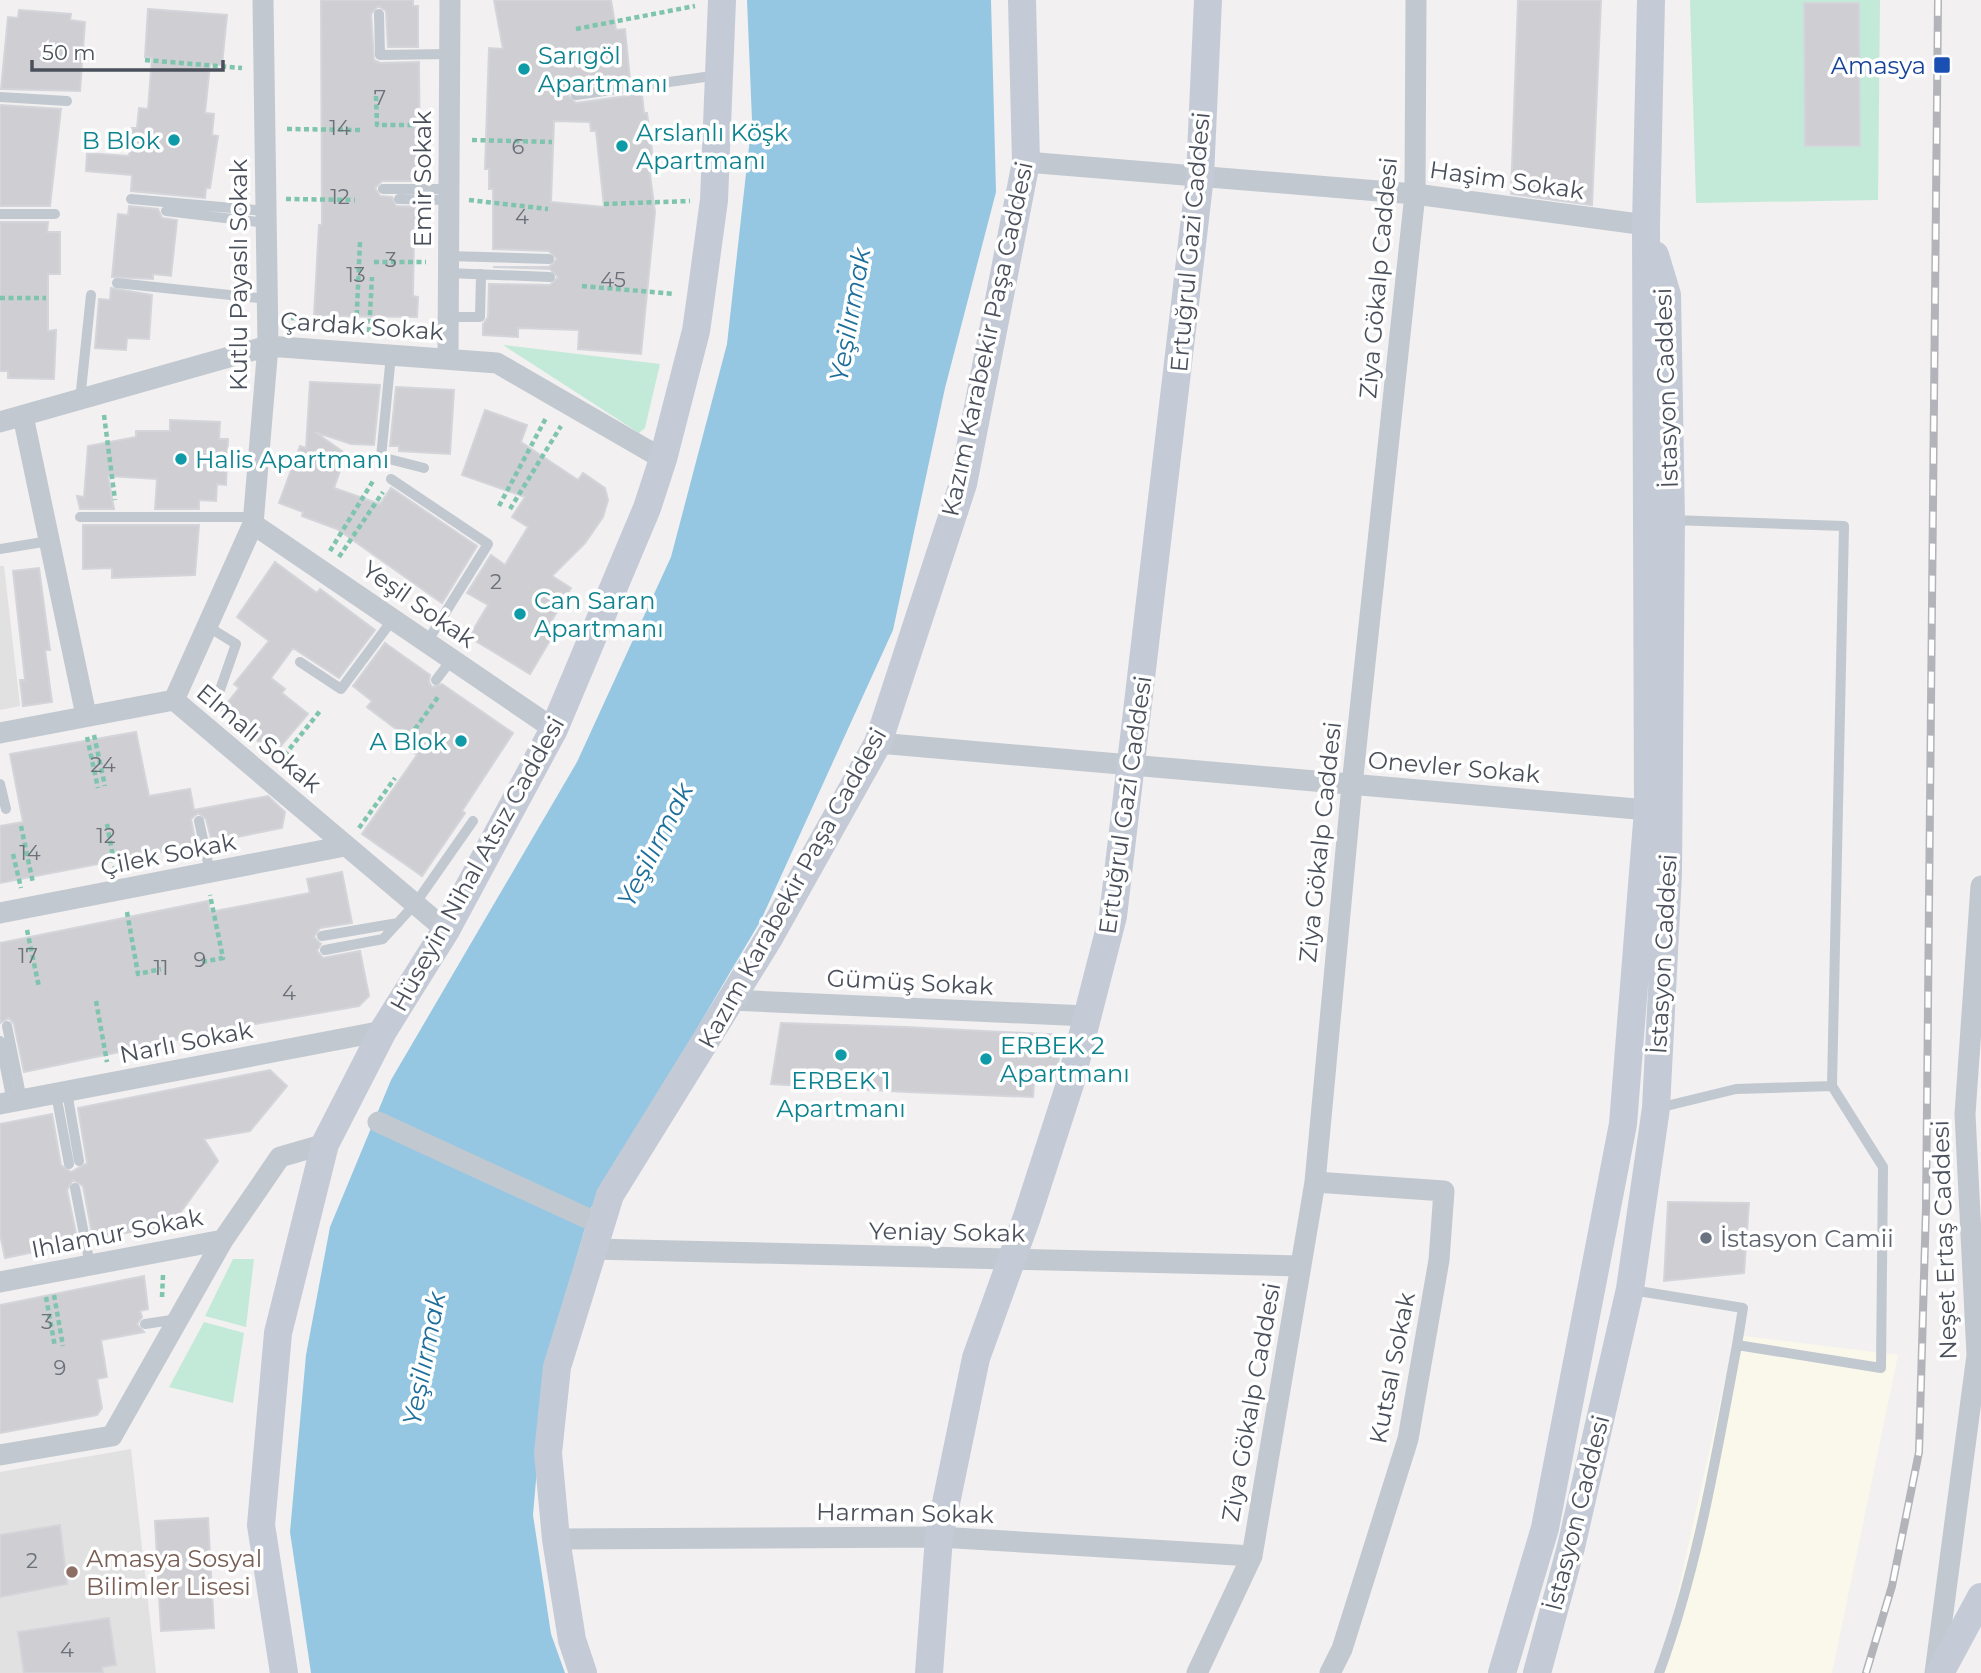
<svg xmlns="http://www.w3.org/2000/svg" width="1981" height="1673" font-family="Montserrat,sans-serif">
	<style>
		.commercial { fill: #faf8eb }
		.education { fill: #e2e1e1 }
		.green { fill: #c3ead8 }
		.water { fill: #95c7e2 }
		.building { fill: #ceced3; stroke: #d4d5da; stroke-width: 2; fill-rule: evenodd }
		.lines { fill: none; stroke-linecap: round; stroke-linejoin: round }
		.path { stroke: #7fc4ac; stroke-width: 4.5; stroke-dasharray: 5 3.5; stroke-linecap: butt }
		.lane { stroke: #c2c8d0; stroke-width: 10 }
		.street { stroke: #c2c8d0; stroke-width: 21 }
		.secondary { stroke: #c4cad6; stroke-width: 28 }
		.rail-casing { stroke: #b2b4b9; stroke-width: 8 }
		.rail { stroke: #fff; stroke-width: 5; stroke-dasharray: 16; stroke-linecap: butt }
		.transit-dot { fill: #1a4fb4; stroke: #fff; stroke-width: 2.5 }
		.culture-dot { fill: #0f9aa8; stroke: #fff; stroke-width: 2.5 }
		.worship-dot { fill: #6b7280; stroke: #fff; stroke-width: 2.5 }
		.education-dot { fill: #8d6e63; stroke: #fff; stroke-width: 2.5 }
		.labels { text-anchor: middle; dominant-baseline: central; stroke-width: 7; stroke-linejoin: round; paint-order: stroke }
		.number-label { font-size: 21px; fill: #6b7079 }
		.culture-label { font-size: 24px; fill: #0d838f; stroke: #fff; text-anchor: start }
		.transit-label { font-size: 24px; fill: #164399; stroke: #fff; text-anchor: end }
		.street-label { font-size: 24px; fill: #4a505b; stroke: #fff }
		.worship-label { font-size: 24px; fill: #5b616d; stroke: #fff; text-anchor: start }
		.education-label { font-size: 24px; fill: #785e54; stroke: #fff; text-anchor: start }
		.water-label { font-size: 26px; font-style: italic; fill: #1d6e9a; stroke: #fff }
	</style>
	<rect width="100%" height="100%" fill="#f2f0f0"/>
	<path class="commercial" d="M1735,1335L1898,1355L1832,1673H1660Z"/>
	<path class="education" d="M0,566H4L20,706L0,710Z
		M131,1449L156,1673H0V1472Z"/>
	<path class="green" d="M1690,0H1880L1878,200L1696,203Z
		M503,345L660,364L645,428L639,433Z
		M233,1259H254L246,1327L205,1316Z
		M204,1322L244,1333L233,1403L169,1387Z"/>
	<path class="water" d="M747,0H991L996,192L945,388L893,630L761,920L591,1208L561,1310L545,1376L533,1515L551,1634L565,1673H311L290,1532L306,1355L330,1227L391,1080L577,762L671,557L727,344L752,120Z"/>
	<path class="building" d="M321,0H413V6H418V47H388L386,11L378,6L371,14L374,60L380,63L419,62L420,181H382L375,188L380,196L392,197L396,206L420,207L419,233H414L413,296L418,297L417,317L314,316L319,225H322Z
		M494,0H611L616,30L625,29L630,80L575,87L568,95L576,103L642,94L644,113H647L654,166L649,167L655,212L641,354L578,349L579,330L518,328V337L483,335V324L488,317L489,284L550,285L558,277L550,269L493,267H549L557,259L549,251L493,249V189H489V169H485L489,48L503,49ZM554,121L590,122L591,131H596L604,207L551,202Z
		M1518,0H1601L1592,205L1511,194Z
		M1804,3H1859L1860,146H1805Z
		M148,9L227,15L222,65L210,64L205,113L214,114L212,135L218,136L210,188H206L205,198L131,191L132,175L86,171L87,153L129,156L132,128H137L139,108L148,109L152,58L145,57Z
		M19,10L71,14L70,20L85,22L80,91L1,89L8,17L18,18Z
		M0,105L61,109L50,206H0Z
		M129,206L158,209L162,218L177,220L171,276L153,274V279L112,277L118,214L128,215Z
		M0,222H48L47,232H60V274H48V331L56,330L54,379L8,378V371H0Z
		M111,288L152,295L149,339L127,338L126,350L95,348L99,299L110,300Z
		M310,382L380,385L374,445L351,444L315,432L346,454L334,488L380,504L391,488L477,546L442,603L337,529L302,516L303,512L279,503L300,446L306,448Z
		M396,387L454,390L450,454L399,451V446H390Z
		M485,410L527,425L521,442L578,480L583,473L605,488L608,500L603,517L585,543L552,576L571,588L551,622L558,627L530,674L469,637L488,605L467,593L491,555L505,565L528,527L512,517L525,497L462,475Z
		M170,420L220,422L219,439H228L226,485L217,484L216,501L199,500V509H155L157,479L108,476L114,509H80L77,496L84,497L88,446L136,437V431H170Z
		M83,525H199L195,575L112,578V568L83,569Z
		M275,562L317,593L320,589L375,630L339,678L293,648L271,678L285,689L282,693L308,714L274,754L221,711L239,688L234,684L269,641L237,617Z
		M39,568L50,650H45L52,702L23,706L20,680H25L13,571Z
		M385,643L430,675L429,682L432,687L442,684L513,733L462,811L465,813L422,876L362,834L417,755L408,750L413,742L367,707L372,701L353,686Z
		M136,732L149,796L190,789L194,810L268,796L285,812L282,828L212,842L206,819L198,813L191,819L196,845L0,883V826L23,822L10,754Z
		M342,872L352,923L320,928L314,937L321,944L317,951L323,958L360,951L369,996L359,1006L233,1028L24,1072L14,1024L9,1018L0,1023V943L208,901L210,912L310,893L307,879Z
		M781,1023L906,1027L1065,1035L1053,1083H1034L1033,1097L907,1092L771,1084Z
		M270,1070L287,1086L250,1131L204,1139L218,1161L172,1224L93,1239L83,1186L73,1180L67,1190L78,1243L5,1258L0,1234V1124L52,1114L61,1165L71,1172L87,1163L78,1108Z
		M1668,1202L1749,1203L1744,1273L1664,1281Z
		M144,1276L148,1309L140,1311L142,1317L137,1324L144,1332L101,1340L107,1377L97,1379L102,1408L97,1415L0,1433V1305Z
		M208,1518L214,1628L161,1631L155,1521Z
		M60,1525L67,1584L0,1597V1535Z
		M109,1618L116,1665L102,1667L103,1673H24L18,1632Z"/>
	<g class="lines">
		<path class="path" d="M576,29L695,6
			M145,60L242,68
			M376,96L377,125H428
			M287,129L360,130
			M472,140L552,142
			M286,199L355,200
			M469,200L548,209
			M604,204L690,201
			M374,262H426
			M582,286L675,294
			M0,298H46
			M291,318L335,321
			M356,332L360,242
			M369,332L372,277
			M104,415L115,500
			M499,506L546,418
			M510,509L561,426
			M330,551L373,481
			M339,557L383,492
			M94,735L105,786
			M410,736L438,697
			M87,737L98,788
			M279,762L320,711
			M107,824L115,868
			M21,826L33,883
			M359,828L395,778
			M13,854L21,888
			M127,912L138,974L161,969
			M27,930L39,987
			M202,962L223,958L210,895
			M96,1001L107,1062
			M54,1295L63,1346
			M46,1297L55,1347
			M162,1297L163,1275"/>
		<path class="lane" d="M379,14L380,55L449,54
			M576,95L719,75
			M0,97L67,101
			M383,189H449
			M131,199L266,211
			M399,199L448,200
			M166,211L267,223
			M0,214H55
			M448,256L549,259
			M448,273L550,277
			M117,283L268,299
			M448,317H480L481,274
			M391,355L381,457L424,468
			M80,400L91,295
			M391,479L488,544L427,642
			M80,517H254
			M0,549L49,541
			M207,626L236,644L214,707
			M300,662L341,689L393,619
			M436,680L452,659
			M0,784L6,809
			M199,821L210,872
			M322,936L398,923
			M325,950L383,939L415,904L473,821
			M7,1026L22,1100
			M0,1041L12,1102
			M67,1092L79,1161
			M56,1094L69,1164
			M1658,1108L1736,1089L1832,1086
			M75,1188L90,1265
			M1632,1290L1743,1308L1737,1345L1881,1368L1883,1167L1832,1086L1844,526L1672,520
			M145,1324L178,1319
			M1659,1673C1698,1567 1716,1456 1737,1345"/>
		<path class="street" d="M1026,162L1415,194L1646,225
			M448,359L450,0
			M23,416L86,715
			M0,422L268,346L497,363L663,459
			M253,524L554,729
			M174,700L253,524L268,346L263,0
			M0,733L174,700L446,930
			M878,743L1648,810
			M0,913L345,846
			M731,1000L1087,1016
			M0,1104L383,1031
			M378,1122L602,1225
			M1315,1182L1444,1191L1439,1260L1408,1439L1342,1649L1330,1673
			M592,1249L1301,1266
			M0,1282L223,1240L280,1157L325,1144
			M0,1455L112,1436L223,1240
			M556,1539L939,1537L1252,1556
			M1197,1673L1252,1556L1315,1182L1352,785L1415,194L1416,0
			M1935,1673L1977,1355L1965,1114L1981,886"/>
		<path class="secondary" d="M284,1673L261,1525L278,1333L325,1144L383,1031L446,930L554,729L647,508L663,459L696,331L701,296L714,200L722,0
			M583,1673L572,1640L556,1539L548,1453L557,1367L610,1195L769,938L878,743L963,484L1026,162L1022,0
			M929,1673L939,1537L976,1358L1027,1217L1070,1084L1113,916L1200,176L1208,0
			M1502,1673L1545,1528L1623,1124L1648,810L1646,225L1651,0
			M1537,1673L1571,1547L1630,1289L1656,1108L1668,873L1671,520L1667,295L1655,255
			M1940,1673L1981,1597"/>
		<g class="rail-casing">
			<path id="rail" d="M1866,1673L1892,1586L1919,1452L1926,1207L1938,0"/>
		</g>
		<use href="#rail" class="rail"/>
	</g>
	<rect class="transit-dot" x="1933" y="56" width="18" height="18" rx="3.5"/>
	<g class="culture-dot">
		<circle cx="524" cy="69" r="7"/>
		<circle cx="174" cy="140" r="7"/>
		<circle cx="622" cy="146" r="7"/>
		<circle cx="181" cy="459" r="7"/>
		<circle cx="520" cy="614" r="7"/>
		<circle cx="461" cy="741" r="7"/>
		<circle cx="841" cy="1055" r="7"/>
		<circle cx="986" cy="1059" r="7"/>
	</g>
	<circle class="worship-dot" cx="1706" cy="1238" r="7"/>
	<circle class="education-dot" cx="72" cy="1572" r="7"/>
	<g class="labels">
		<g class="number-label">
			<text x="380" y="97">7</text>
			<text x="340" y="127">14</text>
			<text x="518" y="146">6</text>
			<text x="340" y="196">12</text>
			<text x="522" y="216">4</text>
			<text x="391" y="259">3</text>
			<text x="356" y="274">13</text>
			<text x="613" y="279">45</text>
			<text x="496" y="581">2</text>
			<text x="103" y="764">24</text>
			<text x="106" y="835">12</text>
			<text x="30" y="852">14</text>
			<text x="28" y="955">17</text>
			<text x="200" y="959">9</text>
			<text x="161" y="967">11</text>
			<text x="289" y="992">4</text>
			<text x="47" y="1321">3</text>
			<text x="60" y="1367">9</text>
			<text x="32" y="1560">2</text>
			<text x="67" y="1649">4</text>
		</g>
		<g class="culture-label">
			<text x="538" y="55">Sarıgöl<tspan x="538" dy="28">Apartmanı</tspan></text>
			<text x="636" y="132">Arslanlı Köşk<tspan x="636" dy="28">Apartmanı</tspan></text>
			<text x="160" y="140" text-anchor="end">B Blok</text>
			<text x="195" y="459">Halis Apartmanı</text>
			<text x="534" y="600">Can Saran<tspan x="534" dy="28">Apartmanı</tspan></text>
			<text x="447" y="741" text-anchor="end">A Blok</text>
			<text x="1000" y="1045">ERBEK 2<tspan x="1000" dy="28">Apartmanı</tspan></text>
			<text x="841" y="1080" text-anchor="middle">ERBEK 1<tspan x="841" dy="28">Apartmanı</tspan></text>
		</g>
		<g class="transit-label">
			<text x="1926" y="65">Amasya</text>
		</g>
		<g class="street-label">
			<text transform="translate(422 179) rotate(-90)">Emir Sokak</text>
			<text transform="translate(1507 180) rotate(8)">Haşim Sokak</text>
			<text transform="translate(1190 242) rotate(-85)">Ertuğrul Gazi Caddesi</text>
			<text transform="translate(238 275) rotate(-90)">Kutlu Payaslı Sokak</text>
			<text transform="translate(1378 278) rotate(-85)">Ziya Gökalp Caddesi</text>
			<text transform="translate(362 326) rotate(4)">Çardak Sokak</text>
			<text transform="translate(987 339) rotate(-78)">Kazım Karabekir Paşa Caddesi</text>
			<text transform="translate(1666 388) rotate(-92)">İstasyon Caddesi</text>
			<text transform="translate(419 604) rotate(35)">Yeşil Sokak</text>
			<text transform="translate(259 738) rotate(40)">Elmalı Sokak</text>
			<text transform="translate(1454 767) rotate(5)">Onevler Sokak</text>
			<text transform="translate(1125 805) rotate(-82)">Ertuğrul Gazi Caddesi</text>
			<text transform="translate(1320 842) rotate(-84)">Ziya Gökalp Caddesi</text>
			<text transform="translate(168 854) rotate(-11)">Çilek Sokak</text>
			<text transform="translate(477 864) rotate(-61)">Hüseyin Nihal Atsız Caddesi</text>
			<text transform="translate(792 888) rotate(-61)">Kazım Karabekir Paşa Caddesi</text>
			<text transform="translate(1663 954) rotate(-87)">İstasyon Caddesi</text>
			<text transform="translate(910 982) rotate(3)">Gümüş Sokak</text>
			<text transform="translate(186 1042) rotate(-11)">Narlı Sokak</text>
			<text transform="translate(947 1232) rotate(1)">Yeniay Sokak</text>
			<text transform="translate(117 1233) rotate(-11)">Ihlamur Sokak</text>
			<text transform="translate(1944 1240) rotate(-92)">Neşet Ertaş Caddesi</text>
			<text transform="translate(1392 1368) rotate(-79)">Kutsal Sokak</text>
			<text transform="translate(1251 1402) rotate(-80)">Ziya Gökalp Caddesi</text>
			<text transform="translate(905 1513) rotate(1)">Harman Sokak</text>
			<text transform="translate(1577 1513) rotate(-76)">İstasyon Caddesi</text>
		</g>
		<g class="worship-label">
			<text x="1720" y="1238">İstasyon Camii</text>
		</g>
		<g class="education-label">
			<text x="86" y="1558">Amasya Sosyal<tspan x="86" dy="28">Bilimler Lisesi</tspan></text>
		</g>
		<g class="water-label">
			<text transform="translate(850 315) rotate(-80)">Yeşilırmak</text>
			<text transform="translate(655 845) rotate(-63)">Yeşilırmak</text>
			<text transform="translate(424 1359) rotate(-79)">Yeşilırmak</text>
		</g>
	</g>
	<path d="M32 60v10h191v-10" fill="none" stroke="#4a505b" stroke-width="3.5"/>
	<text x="42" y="60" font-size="21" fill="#4a505b" stroke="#ffffff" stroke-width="5" paint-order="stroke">50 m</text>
</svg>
